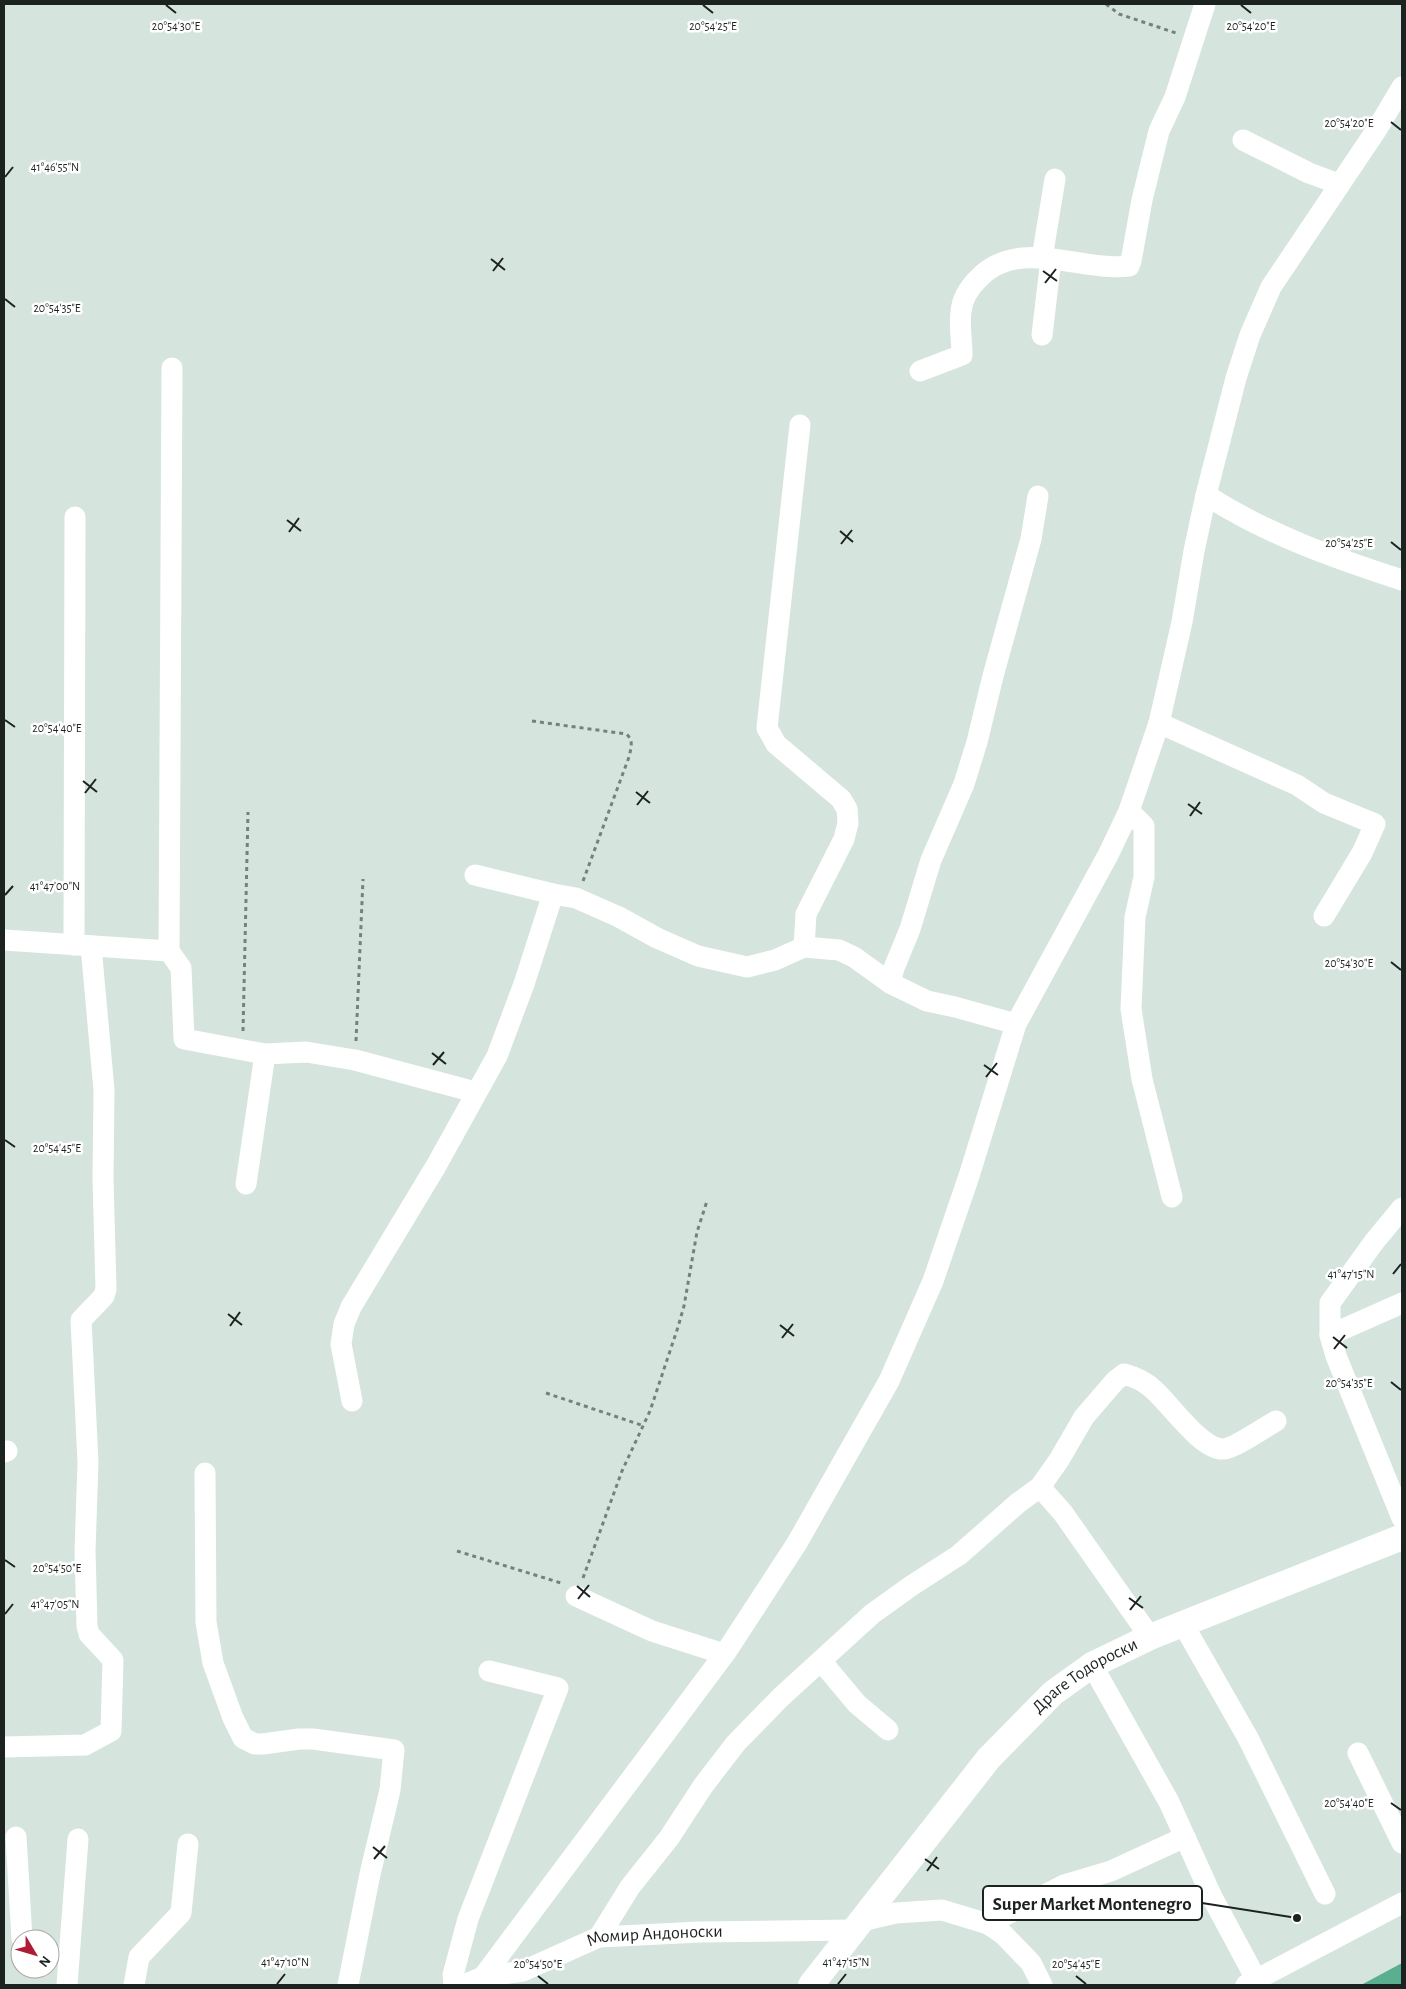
<svg xmlns="http://www.w3.org/2000/svg" width="1406" height="1989" font-family="'Alegreya Sans',sans-serif">
	<style>
		.water { fill: #5aaf91 }
		.lines { fill: none; stroke-linecap: round; stroke-linejoin: round }
		.path { stroke: #76817c; stroke-width: 3; stroke-dasharray: 4 4; stroke-linecap: butt }
		.minor { stroke: #fff; stroke-width: 21 }
		.tertiary { stroke: #fff; stroke-width: 26 }
		.ticks { fill: none; stroke: #1c221f; stroke-width: 2 }
		.labels { text-anchor: middle; dominant-baseline: central; stroke-width: 5; stroke-linejoin: round; paint-order: stroke }
		.street-label { font-size: 18px; fill: #1c221f; stroke: #fff }
		.ticks-label { font-size: 12px; text-anchor: middle; fill: #1c221f; stroke: #fff; stroke-width: 5; stroke-linejoin: round; paint-order: stroke }
		.leader { fill: none; stroke: #1c221f; stroke-width: 2 }
		.callout-dot { fill: #1c221f; stroke: #fff; stroke-width: 2 }
		.callout { fill: #fff; stroke: #1c221f; stroke-width: 2 }
		.callout-label { font-size: 19px; text-anchor: middle; font-weight: bold; fill: #1c221f }
	</style>
	<rect width="100%" height="100%" fill="#d5e5de"/>
	<path class="water" d="M1402,1963V1985H1361Z"/>
	<g class="lines">
		<path class="path" d="M1106,4L1119,14L1176,33
			M532,721L626,734C634,740 631,748 629,757L583,881
			M243,1031L248,812
			M356,1041L363,879
			M546,1393L644,1426
			M457,1551L561,1583
			M583,1578L622,1471L650,1411L678,1327L684,1306L697,1232L707,1201"/>
		<g class="minor">
			<path d="M1243,140L1309,173L1339,184"/>
			<path d="M1042,258L1055,179"/>
			<path d="M1042,335L1051,259"/>
			<path d="M920,371L962,355C962,341 959,326 961,312C962,299 969,288 978,279C1018,236 1079,272 1129,266L1131,261L1142,200L1159,131L1175,97L1205,4"/>
			<path d="M800,425L767,728L776,744L841,799L847,809L848,823L844,839L806,914L804,947"/>
			<path d="M1206,495C1266,534 1334,558 1402,580"/>
			<path d="M1159,723L1297,785L1324,803L1375,824L1362,853L1324,916"/>
			<path d="M1129,811L1144,826V877L1135,917L1131,1009L1142,1079L1172,1197"/>
			<path d="M475,875L553,894"/>
			<path d="M4,940L169,951L181,968L184,1039L265,1054L306,1052L355,1060L475,1092"/>
			<path d="M74,945L75,517"/>
			<path d="M169,951L172,368"/>
			<path d="M890,983L894,968L910,929L931,860L964,784L977,742L993,676L1031,539L1038,496"/>
			<path d="M246,1184L265,1054"/>
			<path d="M1402,1303L1330,1335L1336,1356L1402,1518"/>
			<path d="M1330,1335V1303L1374,1242L1402,1208"/>
			<path d="M352,1401L341,1344L344,1324L351,1307L436,1166L497,1056L524,984L553,894L576,898L619,917L657,938L698,956L747,967L775,960L804,947L839,950L854,957L890,983L927,1001L955,1007L1016,1024"/>
			<path d="M4,1452L7,1451"/>
			<path d="M205,1473L206,1622L213,1663L233,1718L243,1738L255,1744H263L299,1739H313L394,1750L390,1790L370,1874L348,1985"/>
			<path d="M1040,1487L1063,1513L1150,1637"/>
			<path d="M576,1596L652,1631L724,1654"/>
			<path d="M1183,1624L1248,1738L1325,1894"/>
			<path d="M821,1661L857,1704L888,1730"/>
			<path d="M1092,1665L1169,1802L1212,1897L1256,1979"/>
			<path d="M4,1747L85,1745L111,1731L113,1660L89,1634L87,1626L85,1551L88,1462L81,1320L104,1296L106,1289L103,1179L104,1090L91,946"/>
			<path d="M1358,1753L1402,1843"/>
			<path d="M16,1837L22,1939"/>
			<path d="M861,1921L896,1913L942,1910L988,1924L1003,1934L1031,1963L1042,1985"/>
			<path d="M988,1924L1064,1885L1111,1871L1185,1837"/>
			<path d="M599,1937L630,1887L669,1838L703,1786L736,1743L781,1697L872,1614L911,1586L959,1555L1018,1503L1040,1487L1059,1460L1084,1417L1115,1381L1124,1374C1135,1377 1146,1382 1154,1390C1170,1404 1202,1451 1224,1449C1235,1448 1265,1427 1276,1421"/>
			<path d="M483,1977L726,1652L797,1543L889,1381L933,1281L969,1176L1016,1024L1108,855L1129,811L1159,723L1182,622L1194,551L1206,495L1236,378L1250,335L1271,287L1377,129L1402,87"/>
			<path d="M67,1985L78,1839"/>
			<path d="M134,1985L139,1957L181,1913L188,1844"/>
			<path d="M454,1985L453,1975L468,1919L558,1688L489,1671"/>
			<path id="s1" d="M464,1985L483,1977L523,1971L599,1937L700,1932L854,1930"/>
			<path d="M1246,1985L1402,1903"/>
		</g>
		<path class="tertiary" id="s2" d="M811,1985L989,1758L1053,1693L1092,1665L1150,1637L1402,1537"/>
	</g>
	<path class="ticks" d="M166,5L176,13M703,5L713,13M1241,5L1251,13M1391,122L1401,130M5,177L13,167M491,259L505,270M493,271L503,258M1043,271L1057,281M1045,283L1056,269M5,299L15,307M287,520L301,531M840,531L853,542M289,532L299,518M1391,542L1401,550M841,544L852,530M5,720L15,727M83,781L97,792M636,792L650,803M85,793L96,779M1188,804L1202,814M637,805L648,791M1190,816L1200,802M5,895L13,886M1391,962L1401,970M432,1053L446,1064M433,1065L444,1052M984,1065L998,1075M986,1077L997,1063M5,1140L15,1147M1393,1274L1401,1264M228,1314L242,1325M780,1325L794,1336M230,1326L240,1312M1333,1337L1347,1348M782,1338L793,1324M1334,1349L1345,1335M1391,1382L1401,1390M5,1560L15,1567M577,1586L590,1597M1129,1598L1143,1608M578,1599L589,1585M1130,1610L1141,1596M5,1614L13,1604M1391,1803L1401,1810M373,1847L387,1858M374,1859L385,1846M925,1859L939,1869M927,1871L937,1857M538,1976L548,1984M1076,1976L1086,1984M277,1984L285,1974M838,1984L846,1974"/>
	<g class="labels">
		<g class="street-label">
			<text stroke="none"><textPath href="#s2" startOffset="416">Драге Тодороски</textPath></text>
			<text stroke="none"><textPath href="#s1" startOffset="200">Момир Андоноски</textPath></text>
		</g>
	</g>
	<g class="ticks-label">
		<text x="176" y="30">20°54'30"E</text>
		<text x="713" y="30">20°54'25"E</text>
		<text x="1251" y="30">20°54'20"E</text>
		<text x="1349" y="127">20°54'20"E</text>
		<text x="55" y="171">41°46'55"N</text>
		<text x="57" y="312">20°54'35"E</text>
		<text x="1349" y="547">20°54'25"E</text>
		<text x="57" y="732">20°54'40"E</text>
		<text x="55" y="890">41°47'00"N</text>
		<text x="1349" y="967">20°54'30"E</text>
		<text x="57" y="1152">20°54'45"E</text>
		<text x="1351" y="1278">41°47'15"N</text>
		<text x="1349" y="1387">20°54'35"E</text>
		<text x="57" y="1572">20°54'50"E</text>
		<text x="55" y="1608">41°47'05"N</text>
		<text x="1349" y="1807">20°54'40"E</text>
		<text x="285" y="1966">41°47'10"N</text>
		<text x="846" y="1966">41°47'15"N</text>
		<text x="538" y="1968">20°54'50"E</text>
		<text x="1076" y="1968">20°54'45"E</text>
	</g>
	<path class="leader" d="M1297 1918L1202 1903"/>
	<circle class="callout-dot" cx="1297" cy="1918" r="5"/>
	<rect class="callout" x="983" y="1886" width="219" height="34" rx="5"/>
	<g class="callout-label">
		<text x="1092" y="1910">Super Market Montenegro</text>
	</g>
	<rect width="1406" height="1989" fill="none" stroke="#1c221f" stroke-width="10"/>
	<g transform="translate(35 1954) rotate(128)"><circle r="24" fill="#ffffff" stroke="#a4a7a5"/>
	<path d="M0-4L9 19L0 12L-9 19Z" fill="#af1a36"/>
	<text y="-8" font-size="14" font-weight="bold" text-anchor="middle" fill="#1c221f">N</text>
	</g>
</svg>
